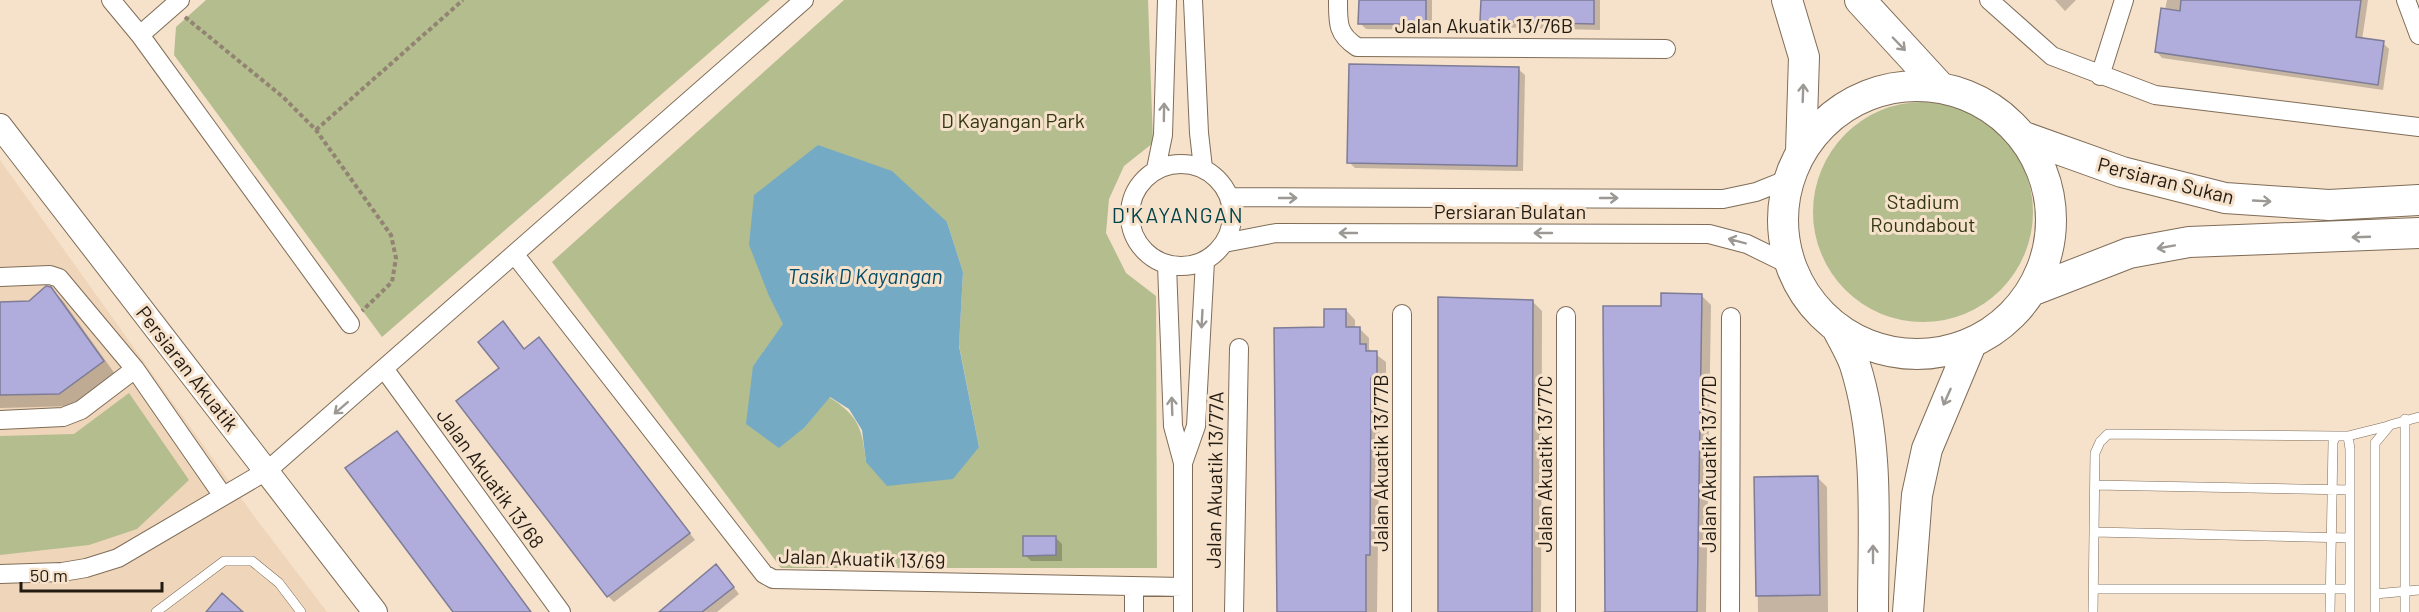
<svg xmlns="http://www.w3.org/2000/svg" width="2419" height="612" font-family="Barlow,sans-serif">
	<style>
		.built { fill: #efd5b9 }
		.green { fill: #b3bd8e; fill-rule: evenodd }
		.water { fill: #75aac5 }
		.shadow { fill: #0003 }
		.building { fill: #b0addd; stroke: #7e7c96; stroke-width: 1.5 }
		.lines { fill: none; stroke-linecap: round; stroke-linejoin: round }
		.service-casing { stroke: #7f6d58; stroke-width: 10 }
		.minor-casing { stroke: #7f6d58; stroke-width: 20 }
		.tertiary-casing { stroke: #7f6d58; stroke-width: 26 }
		.primary-casing { stroke: #7f6d58; stroke-width: 32 }
		.path { stroke: #928373; stroke-width: 4; stroke-dasharray: 4.5 3; stroke-linecap: butt }
		.service { stroke: #fff; stroke-width: 9 }
		.minor { stroke: #fff; stroke-width: 18 }
		.tertiary { stroke: #fff; stroke-width: 24 }
		.primary { stroke: #fff; stroke-width: 30 }
		.oneway { stroke: #9c9894 }
		.labels { text-anchor: middle; dominant-baseline: central; stroke-width: 6; stroke-linejoin: round; paint-order: stroke }
		.street-label { font-size: 20px; fill: #221b12; stroke: #f6e1ca }
		.park-label { font-size: 20px; fill: #313710; stroke: #f6e1ca }
		.neighbourhood-label { font-size: 21px; letter-spacing: 1.5px; fill: #02444c; stroke: #f6e1ca }
		.water-label { font-size: 21px; font-style: italic; fill: #004b67; stroke: #f6e1ca }
	</style>
	<rect width="100%" height="100%" fill="#f6e1ca"/>
	<path class="built" d="M0,160L251,512L327,612H0Z"/>
	<path class="green" d="M206,0H770L382,337L174,55L176,27Z
		M844,0H1148L1153,143L1124,166L1109,199L1106,233L1126,273L1156,296L1157,568H781L552,262ZM947,222L963,272L959,345L979,447L866,462C862,428 859,416 829,397L805,427L753,366L784,324Z
		M1813 212a110 110 0 1 1 220 0a110 110 0 1 1-220 0Z
		M129,393L189,480L137,529L89,545L0,555V436L74,434Z"/>
	<path class="water" d="M818,145L892,171L947,222L963,272L959,346L979,447L953,479L887,486L866,462L862,430L849,409L830,397L805,427L779,448L746,424L753,366L783,324L769,296L749,245L754,195Z"/>
	<path class="shadow" d="M1360,0H1432V30L1366,29L1360,23Z
		M1482,0H1600V30L1488,27L1482,21Z
		M2055,0H2076L2065,11Z
		M2167,0H2368L2362,40L2383,43L2389,49L2383,90L2162,58L2156,51Z
		M1518,69L1525,75L1523,171L1355,168L1349,162Z
		M50,288L63,301L115,374L72,406L0,408V304L29,303Z
		M1701,295L1711,305L1706,612H1602L1607,610L1662,308Z
		M1533,302L1542,311L1541,612H1439Z
		M1346,310L1355,320V329H1360L1369,338V349L1386,362V387H1380L1377,612H1278L1326,329Z
		M509,330L525,350L539,339L545,345L695,540L614,602L608,596L501,369Z
		M1818,478L1827,487L1828,612H1758L1756,479Z
		M1056,538L1062,544V561H1031L1025,555Z
		M722,572L739,594L717,612H660Z"/>
	<path class="building" d="M1359,0H1426V24H1358Z
		M1481,0H1594V24L1480,21Z
		M2181,0H2361L2356,37L2384,41L2378,85L2155,52L2161,8L2180,11Z
		M1349,64L1519,67L1517,166L1347,163Z
		M46,286L51,287L104,361L59,394L0,395V302L29,301Z
		M1661,293L1702,294L1697,612H1605L1603,306H1661Z
		M1438,297L1533,300L1532,612H1438Z
		M1324,309H1346V327H1360V344H1366V351H1377V378H1371L1370,555H1366V612H1277L1274,328L1324,327Z
		M503,321L524,349L539,337L690,533L607,597L456,401L499,368L478,342Z
		M397,431L495,563L531,612H453L345,468Z
		M1818,476L1820,595L1756,596L1754,477Z
		M1023,536H1056V555L1023,556Z
		M716,564L734,587L702,612H659Z
		M222,593L243,612H206Z"/>
	<g class="lines">
		<g class="service-casing">
			<path id="service" d="M2348,436L2388,426
				M2095,485L2350,490
				M2094,532L2350,538
				M2093,589H2350
				M2375,594L2419,590
				M156,612L224,561H252L279,583L301,612
				M2093,612L2095,453L2100,442L2108,434L2336,436
				M2330,612L2333,442L2336,436H2348L2350,449V612
				M2375,612V443L2390,425L2419,417
				M2405,612V419"/>
		</g>
		<g class="minor-casing">
			<path id="minor" d="M111,0L140,35L350,324
				M1193,0L1199,133L1203,168
				M1338,0C1338,23 1337,34 1357,47L1666,49
				M1989,0L2052,56L2155,95L2419,127
				M2406,0L2419,35
				M140,35L180,0
				M2100,76L2124,0
				M1130 215a51 51 0 1 1 102 0a51 51 0 1 1-102 0Z
				M1156,169L1163,135L1167,0
				M1229,197L1723,199L1756,192L1786,180
				M1224,243L1276,233L1709,234L1747,244L1790,265
				M515,255L764,574L773,579L1183,587
				M1167,265L1173,426L1183,463V612
				M0,277L50,275L59,278L135,369L223,496
				M1402,314V612
				M1566,316V612
				M385,370L561,612
				M0,420L63,417L81,410L135,369
				M1183,463L1196,426L1205,261
				M0,574L62,572L86,568L118,558L268,470L804,0
				M1134,612V588
				M1234,612L1239,348
				M1730,612L1731,317"/>
		</g>
		<g class="tertiary-casing">
			<path id="tertiary" d="M0,126L375,612"/>
		</g>
		<g class="primary-casing">
			<path id="primary" d="M1787,0L1804,57L1801,151
				M1860,0L1939,86
				M1783 220a134 134 0 1 1 268 0a134 134 0 1 1-268 0Z
				M2024,137L2122,172L2225,198L2329,205L2419,200
				M2031,291L2129,253L2189,242L2419,233
				M1837,328C1843,340 1851,353 1855,365C1880,444 1873,531 1873,612
				M1908,612L1917,495L1927,449L1971,344"/>
		</g>
		<path class="path" d="M185,17L283,97L316,130L391,235L396,258L392,282L362,311
			M316,130L463,0"/>
		<use href="#service" class="service"/>
		<use href="#minor" class="minor"/>
		<use href="#tertiary" class="tertiary"/>
		<use href="#primary" class="primary"/>
	</g>
	<defs><path id="oneway-shaft" d="M-6 0H5M1.5-3L5.5 0L1.5 3" fill="none" stroke-width="1.6" stroke-linecap="round" stroke-linejoin="round" transform="scale(1.5)"/></defs>
	<g class="oneway">
		<use href="#oneway-shaft" transform="translate(1899 44) rotate(46)"/>
		<use href="#oneway-shaft" transform="translate(1803 93) rotate(-88)"/>
		<use href="#oneway-shaft" transform="translate(1164 112) rotate(-89)"/>
		<use href="#oneway-shaft" transform="translate(1288 198)"/>
		<use href="#oneway-shaft" transform="translate(1609 198)"/>
		<use href="#oneway-shaft" transform="translate(2262 201) rotate(3)"/>
		<use href="#oneway-shaft" transform="translate(1348 233) rotate(-180)"/>
		<use href="#oneway-shaft" transform="translate(1543 233) rotate(-180)"/>
		<use href="#oneway-shaft" transform="translate(2361 237) rotate(178)"/>
		<use href="#oneway-shaft" transform="translate(1737 241) rotate(-165)"/>
		<use href="#oneway-shaft" transform="translate(2166 247) rotate(170)"/>
		<use href="#oneway-shaft" transform="translate(1202 319) rotate(93)"/>
		<use href="#oneway-shaft" transform="translate(1947 397) rotate(114)"/>
		<use href="#oneway-shaft" transform="translate(1172 406) rotate(-92)"/>
		<use href="#oneway-shaft" transform="translate(341 408) rotate(139)"/>
		<use href="#oneway-shaft" transform="translate(1873 554) rotate(-90)"/>
	</g>
	<g class="labels">
		<g class="street-label">
			<text x="1484" y="25">Jalan Akuatik 13/76B</text>
			<text transform="translate(2166 180) rotate(14)">Persiaran Sukan</text>
			<text x="1510" y="211">Persiaran Bulatan</text>
			<text transform="translate(188 368) rotate(52)">Persiaran Akuatik</text>
			<text transform="translate(1380 463) rotate(-90)">Jalan Akuatik 13/77B</text>
			<text transform="translate(1544 464) rotate(-90)">Jalan Akuatik 13/77C</text>
			<text transform="translate(1708 464) rotate(-90)">Jalan Akuatik 13/77D</text>
			<text transform="translate(491 478) rotate(54)">Jalan Akuatik 13/68</text>
			<text transform="translate(1214 480) rotate(-89)">Jalan Akuatik 13/77A</text>
			<text transform="translate(862 558) rotate(2)">Jalan Akuatik 13/69</text>
		</g>
		<g class="park-label">
			<text x="1013" y="120">D Kayangan Park</text>
			<text x="1923" y="201">Stadium<tspan x="1923" dy="23">Roundabout</tspan></text>
		</g>
		<g class="neighbourhood-label">
			<text x="1178" y="214">D'KAYANGAN</text>
		</g>
		<g class="water-label">
			<text x="865" y="275">Tasik D Kayangan</text>
		</g>
	</g>
	<path d="M21 582v9h141v-9" fill="none" stroke="#221b12" stroke-width="3"/>
	<text x="30" y="582" font-size="18" fill="#221b12" stroke="#f6e1ca" stroke-width="4.5" paint-order="stroke">50 m</text>
</svg>
